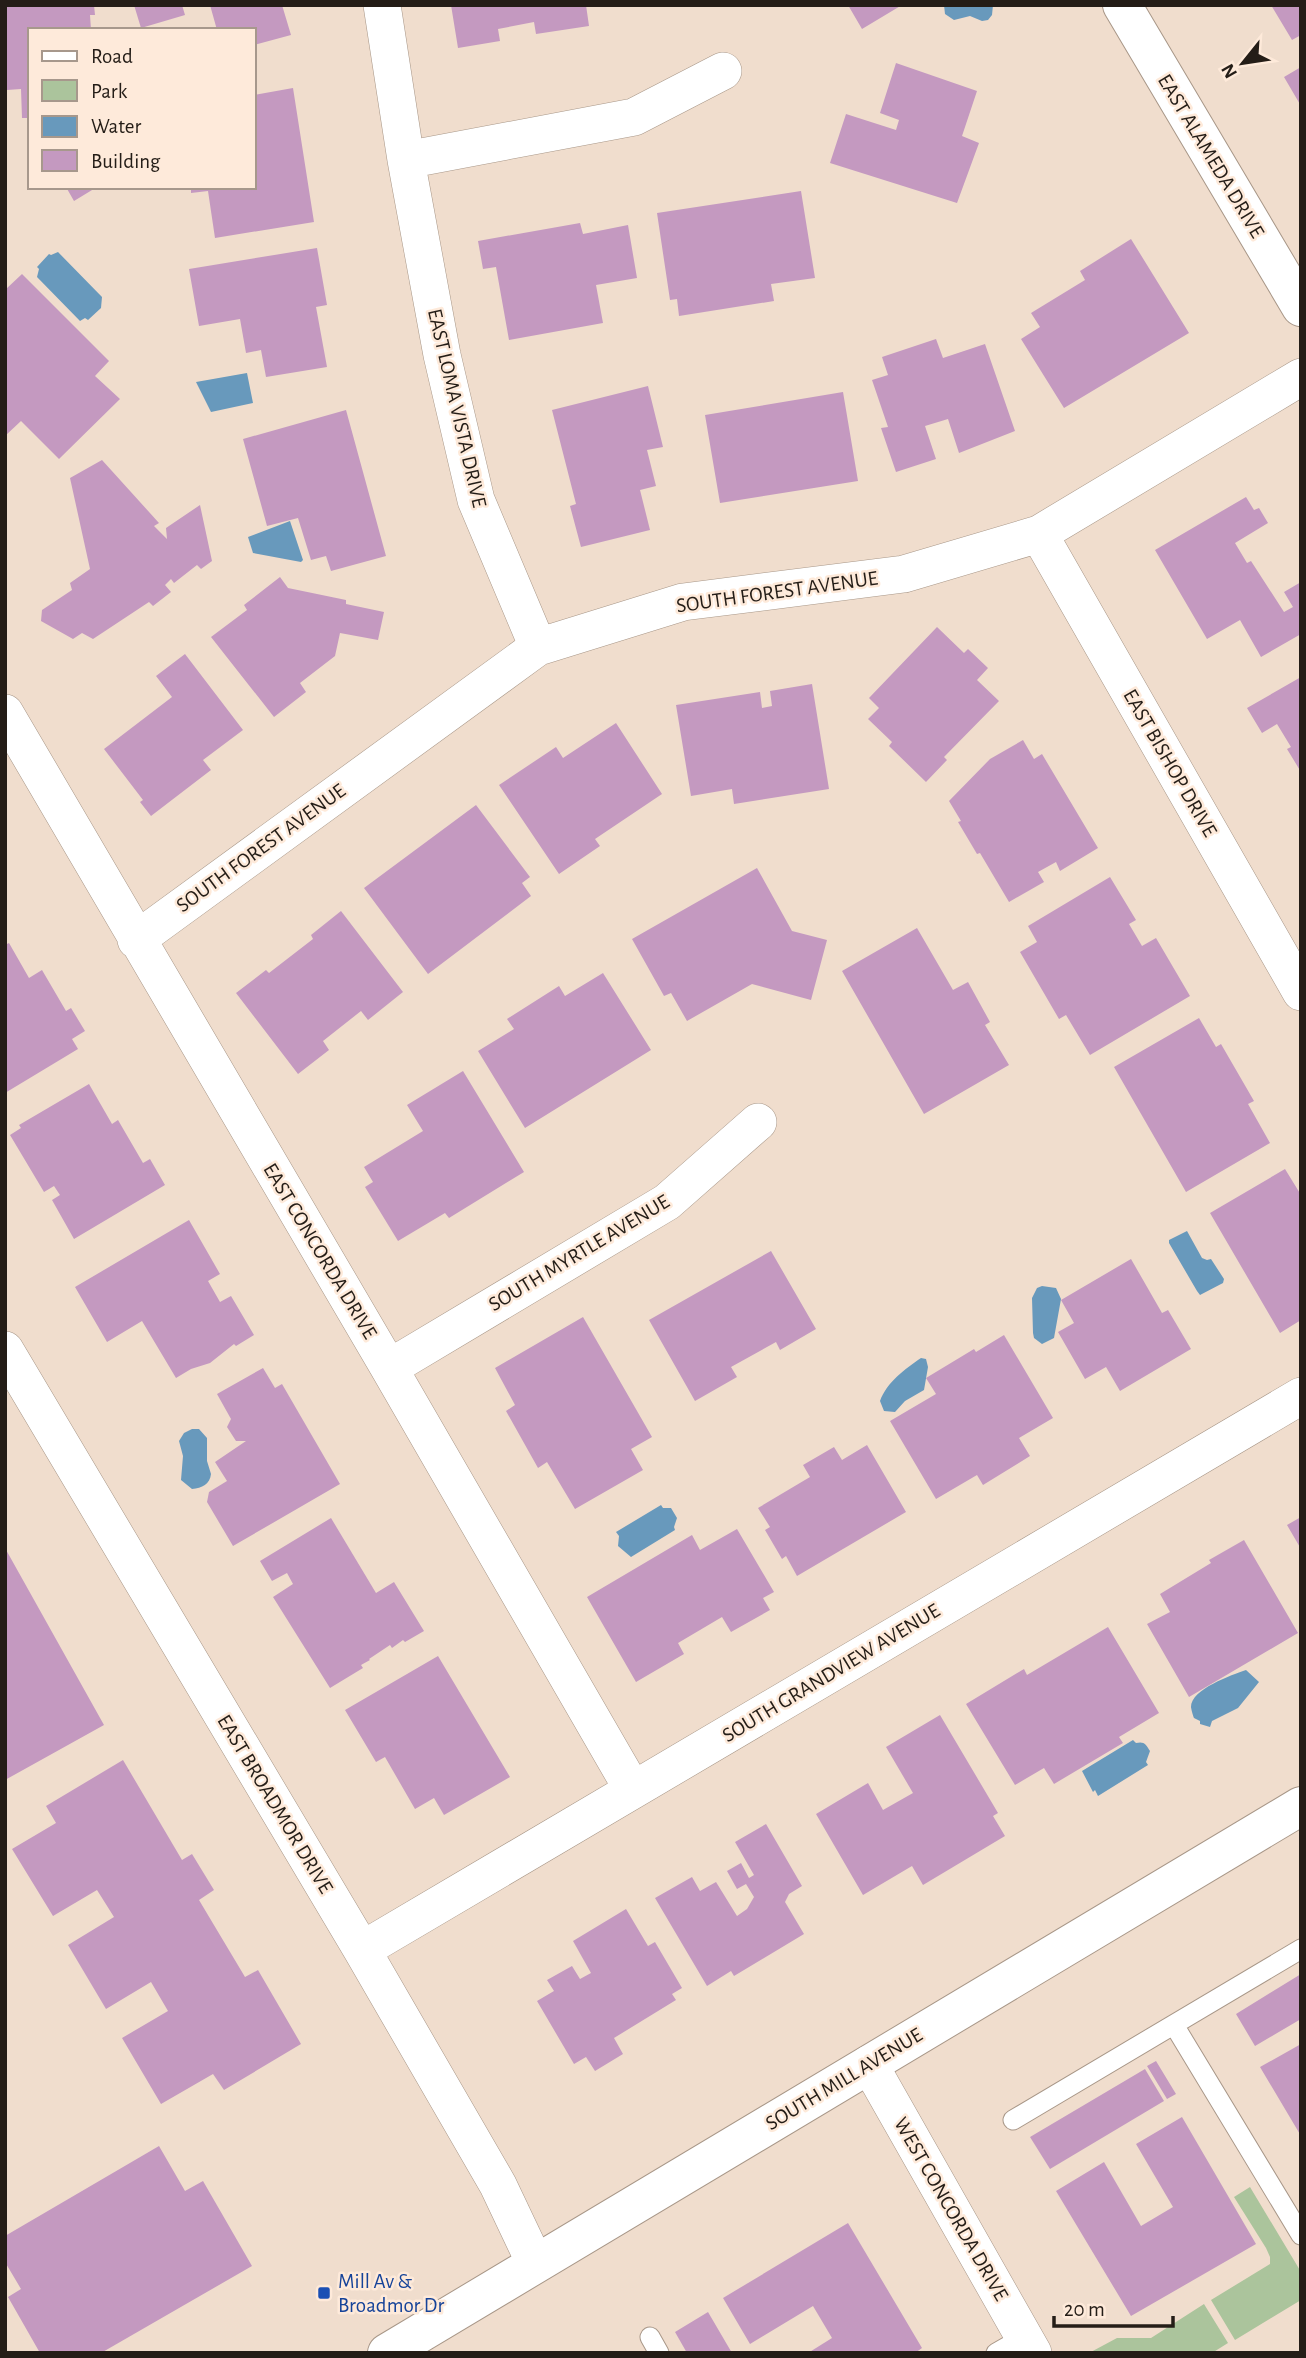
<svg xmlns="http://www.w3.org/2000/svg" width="1306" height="2358" font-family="'Alegreya Sans',sans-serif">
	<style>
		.green { fill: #abc49c }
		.water { fill: #6899bc }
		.building { fill: #c499c0 }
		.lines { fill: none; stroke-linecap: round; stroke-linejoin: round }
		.service-casing { stroke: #a89788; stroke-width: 21 }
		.minor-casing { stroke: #a89788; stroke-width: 38 }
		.tertiary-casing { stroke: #a89788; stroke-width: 40 }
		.secondary-casing { stroke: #a89788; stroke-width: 40 }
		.service { stroke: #fff; stroke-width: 19 }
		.minor { stroke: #fff; stroke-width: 37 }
		.tertiary { stroke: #fff; stroke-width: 38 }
		.secondary { stroke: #fff; stroke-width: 38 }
		.transit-dot { fill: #1a4fb4; stroke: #feeada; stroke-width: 2.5 }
		.labels { text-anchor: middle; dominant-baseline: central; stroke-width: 5; stroke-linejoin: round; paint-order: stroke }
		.street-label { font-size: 21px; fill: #241d17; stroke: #feeada }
		.transit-label { font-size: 21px; fill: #164399; stroke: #feeada; text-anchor: start }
	</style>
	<rect width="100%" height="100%" fill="#f0ddcd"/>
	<path class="green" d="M1250,2187L1301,2272V2300L1235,2340L1211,2300L1270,2264V2257L1266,2248L1234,2197Z
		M1204,2304L1228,2343L1212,2353H1089L1117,2338H1151Z"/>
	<path class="water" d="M944,5H993L992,15L988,20L982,21L970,16L954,20L945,14Z
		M58,252L102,297L101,308L88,320L85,318L80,321L37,277L39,269L37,267L49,254L51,255Z
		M247,373L253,403L211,412L196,382Z
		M290,521L303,560L301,562L253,553L248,537Z
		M1187,1231L1202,1258L1207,1260L1211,1259L1224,1279L1223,1283L1200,1295L1197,1291L1169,1243V1240Z
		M1042,1286L1056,1288L1061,1299L1054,1338L1042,1344L1034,1338L1033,1333L1032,1298L1037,1288Z
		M921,1358L926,1359L928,1367L924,1390L905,1401L895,1412L884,1411L880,1401C887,1382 905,1369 921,1358Z
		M192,1429H199L207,1438V1461L211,1474C210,1484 202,1488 192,1489L181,1480L183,1456L179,1441L184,1433Z
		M661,1505L663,1508H671L677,1518L674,1527L675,1530L631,1557L618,1546L619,1536L616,1532Z
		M1246,1670L1259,1682L1238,1708L1212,1721L1210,1727L1200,1724V1721L1194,1718C1193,1716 1191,1708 1191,1707C1191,1689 1232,1675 1246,1670Z
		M1133,1740L1136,1743C1144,1741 1146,1744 1150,1751L1146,1762L1148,1765L1098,1796L1095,1790L1093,1792L1082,1771Z"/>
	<path class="building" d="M5,5H94L95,15H90L91,30H30V118H22L21,89L7,90Z
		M134,5H182L185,15L141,28Z
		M210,5H282L291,35L254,45V30H217Z
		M451,5H586L589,26L536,34L534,22L498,29L500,41L458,48Z
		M848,5H902L862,29Z
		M1271,5H1301V35L1292,40Z
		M896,63L977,91L962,136L979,143L957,203L830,163L846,114L896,130L899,120L880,113Z
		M1301,67V106L1284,77Z
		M293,88L314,222L215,238L208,191L191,193V187H254V95Z
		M66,187H97L74,201Z
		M801,191L815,278L771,284L774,301L679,316L677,299L670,300L657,213Z
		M580,223L583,234L628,225L637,278L596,285L603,323L509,340L496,267L483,269L478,241Z
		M1131,239L1189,333L1064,408L1021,339L1040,327L1031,313L1085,280L1080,271Z
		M317,248L327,305L316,307L327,367L266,377L261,350L246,353L240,319L199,326L189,269Z
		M22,274L109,361L95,376L120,399L59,459L21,421L5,436V290Z
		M936,339L943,358L985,344L1015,431L959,453L948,419L925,426L936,459L896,472L881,428L888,427L872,380L888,375L882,357Z
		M648,386L663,447L647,450L656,486L640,490L650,530L581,547L570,506L576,504L552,410Z
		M843,392L858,481L720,503L705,415Z
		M346,410L386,556L331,571L326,556L311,560L298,518L267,526L243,439Z
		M102,460L159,523L154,526L167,539L166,528L200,505L212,561L201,569L197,565L174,583L171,579L165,585L171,592L153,606L149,602L93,639L82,633L73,639L41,621L42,610L72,590L70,583L90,569L70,478Z
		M1246,497L1254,510L1259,508L1268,523L1235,543L1247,563L1251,561L1284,612L1293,607L1284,592L1301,582V634L1261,657L1240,620L1207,639L1155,550Z
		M280,577L288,588L346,600V604L384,612L378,640L340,633L335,656L300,683L306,692L274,717L211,637L247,610L244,605Z
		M937,627L964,653L968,649L988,668L977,680L999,701L944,757L947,760L926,782L889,746L892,742L868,719L879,708L869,698Z
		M185,654L243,730L203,760L211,770L151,816L140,802L143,800L104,749L172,697L156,676Z
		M1301,677V772L1287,749L1291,747L1277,724L1262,733L1247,708Z
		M812,684L829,789L734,804L732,789L691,796L676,705L760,692L762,708L772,706L770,691Z
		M616,723L662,794L595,839L600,846L559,874L499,785L556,747L563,758Z
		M1023,740L1034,759L1042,754L1098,848L1060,871L1056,862L1038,872L1044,882L1009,902L980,853L977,854L958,822L961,821L949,801L990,759Z
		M476,805L530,877L522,883L531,896L428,974L364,888Z
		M757,868L792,931L827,940L811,1000L752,984L687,1021L671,993L664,996L632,939Z
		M1110,877L1136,920L1129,924L1142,946L1156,938L1190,996L1090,1055L1066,1015L1059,1019L1020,952L1037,942L1028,926Z
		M341,911L403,992L368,1020L361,1011L323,1041L329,1050L298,1074L236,993L266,970L269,973L313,939L311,935Z
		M917,928L953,990L968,982L990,1022L985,1025L1009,1065L924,1114L842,971Z
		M9,943L29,978L42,970L66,1011L71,1008L85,1031L72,1039L78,1049L5,1093V945Z
		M603,973L651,1050L525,1128L478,1051L514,1029L507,1019L559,986L565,996Z
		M1199,1018L1216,1047L1221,1044L1254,1101L1248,1104L1270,1143L1186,1192L1114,1067Z
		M463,1071L524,1172L449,1218L445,1213L398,1241L365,1187L373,1182L364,1167L423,1131L407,1105Z
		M89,1084L112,1124L118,1120L143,1163L150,1159L165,1185L74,1239L52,1200L60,1195L54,1186L44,1192L10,1135L21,1128L19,1125Z
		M1285,1169L1301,1195V1320L1280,1333L1210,1213Z
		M189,1220L220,1274L208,1281L220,1302L231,1296L254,1335L236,1346L234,1344L210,1363L191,1369L176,1378L142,1321L107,1342L75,1287Z
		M771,1251L816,1329L780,1350L776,1342L731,1367L737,1377L695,1401L649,1320Z
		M1131,1259L1162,1313L1168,1310L1191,1349L1120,1391L1106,1367L1085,1379L1058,1332L1074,1323L1061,1300Z
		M583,1317L652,1437L631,1449L643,1470L575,1509L547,1462L538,1468L506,1411L515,1405L495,1368Z
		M1004,1335L1053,1418L1019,1438L1030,1456L983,1485L977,1475L936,1499L890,1421L936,1394L926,1378L974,1349L976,1352Z
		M263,1368L275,1388L282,1384L340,1484L233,1546L207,1502L209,1492L227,1481L215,1462L246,1441H236L227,1427L231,1419L217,1394Z
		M867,1445L906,1512L797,1576L786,1556L782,1559L765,1530L770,1527L758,1508L810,1477L803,1465L834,1447L842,1460Z
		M1301,1517V1549L1287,1525Z
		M331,1518L376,1593L394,1582L424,1631L405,1642L403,1640L392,1648L390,1645L369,1659L370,1660L361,1665L363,1668L330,1688L273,1597L293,1584L287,1573L272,1581L260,1561Z
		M737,1529L774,1592L763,1598L770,1610L731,1632L722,1617L678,1643L684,1654L636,1682L587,1597L692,1535L700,1550Z
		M1244,1540L1298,1633L1189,1697L1147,1624L1170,1612L1160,1594L1211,1563L1209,1560Z
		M5,1548L104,1725L5,1780Z
		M1108,1627L1159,1713L1119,1737L1123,1743L1054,1784L1044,1768L1015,1785L966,1704L1024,1669L1027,1675Z
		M438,1656L510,1777L444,1815L434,1798L415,1809L385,1757L376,1762L345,1710Z
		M940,1715L998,1813L993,1816L1005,1836L923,1885L912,1866L863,1895L816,1814L868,1783L883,1810L913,1793L886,1747Z
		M123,1760L182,1860L192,1854L214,1890L199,1900L245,1977L258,1970L301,2044L224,2090L213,2074L161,2104L122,2038L168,2011L151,1982L106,2009L68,1945L114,1917L97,1890L53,1916L12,1849L56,1823L46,1806Z
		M766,1824L802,1886L789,1894L785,1902L804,1934L734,1976L731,1971L707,1986L655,1898L692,1877L700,1891L716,1882L737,1916L747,1909L754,1897L746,1884L737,1889L727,1871L741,1863L749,1878L754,1875L735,1842Z
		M626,1909L648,1946L655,1942L682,1988L672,1994L676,2000L614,2038L623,2054L595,2071L586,2057L574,2064L537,2001L554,1991L547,1980L572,1966L580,1979L591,1973L573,1941Z
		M1301,1974V2019L1255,2046L1236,2014Z
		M1301,2044V2136L1260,2067Z
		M1156,2061L1176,2094L1167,2099L1147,2066Z
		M1145,2069L1164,2101L1050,2169L1030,2137Z
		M1182,2117L1256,2244L1131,2316L1056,2191L1104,2162L1141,2226L1173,2207L1136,2144Z
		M159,2146L185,2191L203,2181L252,2266L101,2353H40L8,2297L21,2289L5,2262V2236Z
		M848,2223L922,2348L915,2353H808L832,2338L813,2306L750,2344L723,2298Z
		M708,2312L732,2353H687L675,2332Z"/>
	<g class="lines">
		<g class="service-casing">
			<path id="service" d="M1174,2025L1301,2235
				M1013,2120L1301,1949
				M650,2337L659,2353
				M996,2353L1024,2337"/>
		</g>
		<g class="minor-casing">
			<path id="minor" d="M382,5L406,160L442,355L476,500L538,647
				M406,160L634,117L723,71
				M1039,534L1301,992
				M5,713L389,1368L633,1790
				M136,940L538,647L683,602L904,574L1039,534L1301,377
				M5,1350L362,1950L498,2185L535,2263
				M389,1368L667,1202L758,1122
				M362,1950L1301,1396
				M869,2064L1033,2353"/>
		</g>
		<g class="tertiary-casing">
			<path id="tertiary" d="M1122,5L1301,307"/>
		</g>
		<g class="secondary-casing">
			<path id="secondary" d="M387,2353L1301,1806"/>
		</g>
		<use href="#service" class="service"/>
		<use href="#minor" class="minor"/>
		<use href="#tertiary" class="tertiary"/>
		<use href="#secondary" class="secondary"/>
	</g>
	<rect class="transit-dot" x="317" y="2286" width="14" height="14" rx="3.5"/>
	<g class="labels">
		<g class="street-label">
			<text transform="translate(1211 156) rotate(59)">EAST ALAMEDA DRIVE</text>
			<text transform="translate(457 408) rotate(77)">EAST LOMA VISTA DRIVE</text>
			<text transform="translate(777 592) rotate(-8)">SOUTH FOREST AVENUE</text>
			<text transform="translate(1170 763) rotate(60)">EAST BISHOP DRIVE</text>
			<text transform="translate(261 848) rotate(-36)">SOUTH FOREST AVENUE</text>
			<text transform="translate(320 1251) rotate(59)">EAST CONCORDA DRIVE</text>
			<text transform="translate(579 1253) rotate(-31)">SOUTH MYRTLE AVENUE</text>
			<text transform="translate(831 1673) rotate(-31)">SOUTH GRANDVIEW AVENUE</text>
			<text transform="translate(275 1804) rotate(59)">EAST BROADMOR DRIVE</text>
			<text transform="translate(844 2079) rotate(-31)">SOUTH MILL AVENUE</text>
			<text transform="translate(951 2209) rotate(60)">WEST CONCORDA DRIVE</text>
		</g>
		<g class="transit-label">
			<text x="338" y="2281">Mill Av &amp;<tspan x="338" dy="24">Broadmor Dr</tspan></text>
		</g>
	</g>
	<rect width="1306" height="2358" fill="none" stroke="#241d17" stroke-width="14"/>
	<rect x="28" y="28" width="228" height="161" fill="#feeada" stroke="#a7988c" stroke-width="2"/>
	<rect x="42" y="51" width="35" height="10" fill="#ffffff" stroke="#a7988c" stroke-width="2"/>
	<text x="91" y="63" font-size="21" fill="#241d17">Road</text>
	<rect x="42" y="80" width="35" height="21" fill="#abc49c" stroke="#a7988c" stroke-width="2"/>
	<text x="91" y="98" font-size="21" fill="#241d17">Park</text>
	<rect x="42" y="116" width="35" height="21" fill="#6899bc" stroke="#a7988c" stroke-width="2"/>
	<text x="91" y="133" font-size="21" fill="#241d17">Water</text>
	<rect x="42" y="150" width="35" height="21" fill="#c499c0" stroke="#a7988c" stroke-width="2"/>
	<text x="91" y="168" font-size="21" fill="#241d17">Building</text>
	<g transform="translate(1243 63) rotate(240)" stroke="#feeada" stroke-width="5" paint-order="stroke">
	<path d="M0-5L12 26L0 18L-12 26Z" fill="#241d17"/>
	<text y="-10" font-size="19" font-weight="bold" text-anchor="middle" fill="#241d17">N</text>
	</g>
	<path d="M1054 2316v10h119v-10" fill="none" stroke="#241d17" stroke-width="3.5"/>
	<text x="1064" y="2316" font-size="21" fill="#241d17" stroke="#feeada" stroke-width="5" paint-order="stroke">20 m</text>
</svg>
